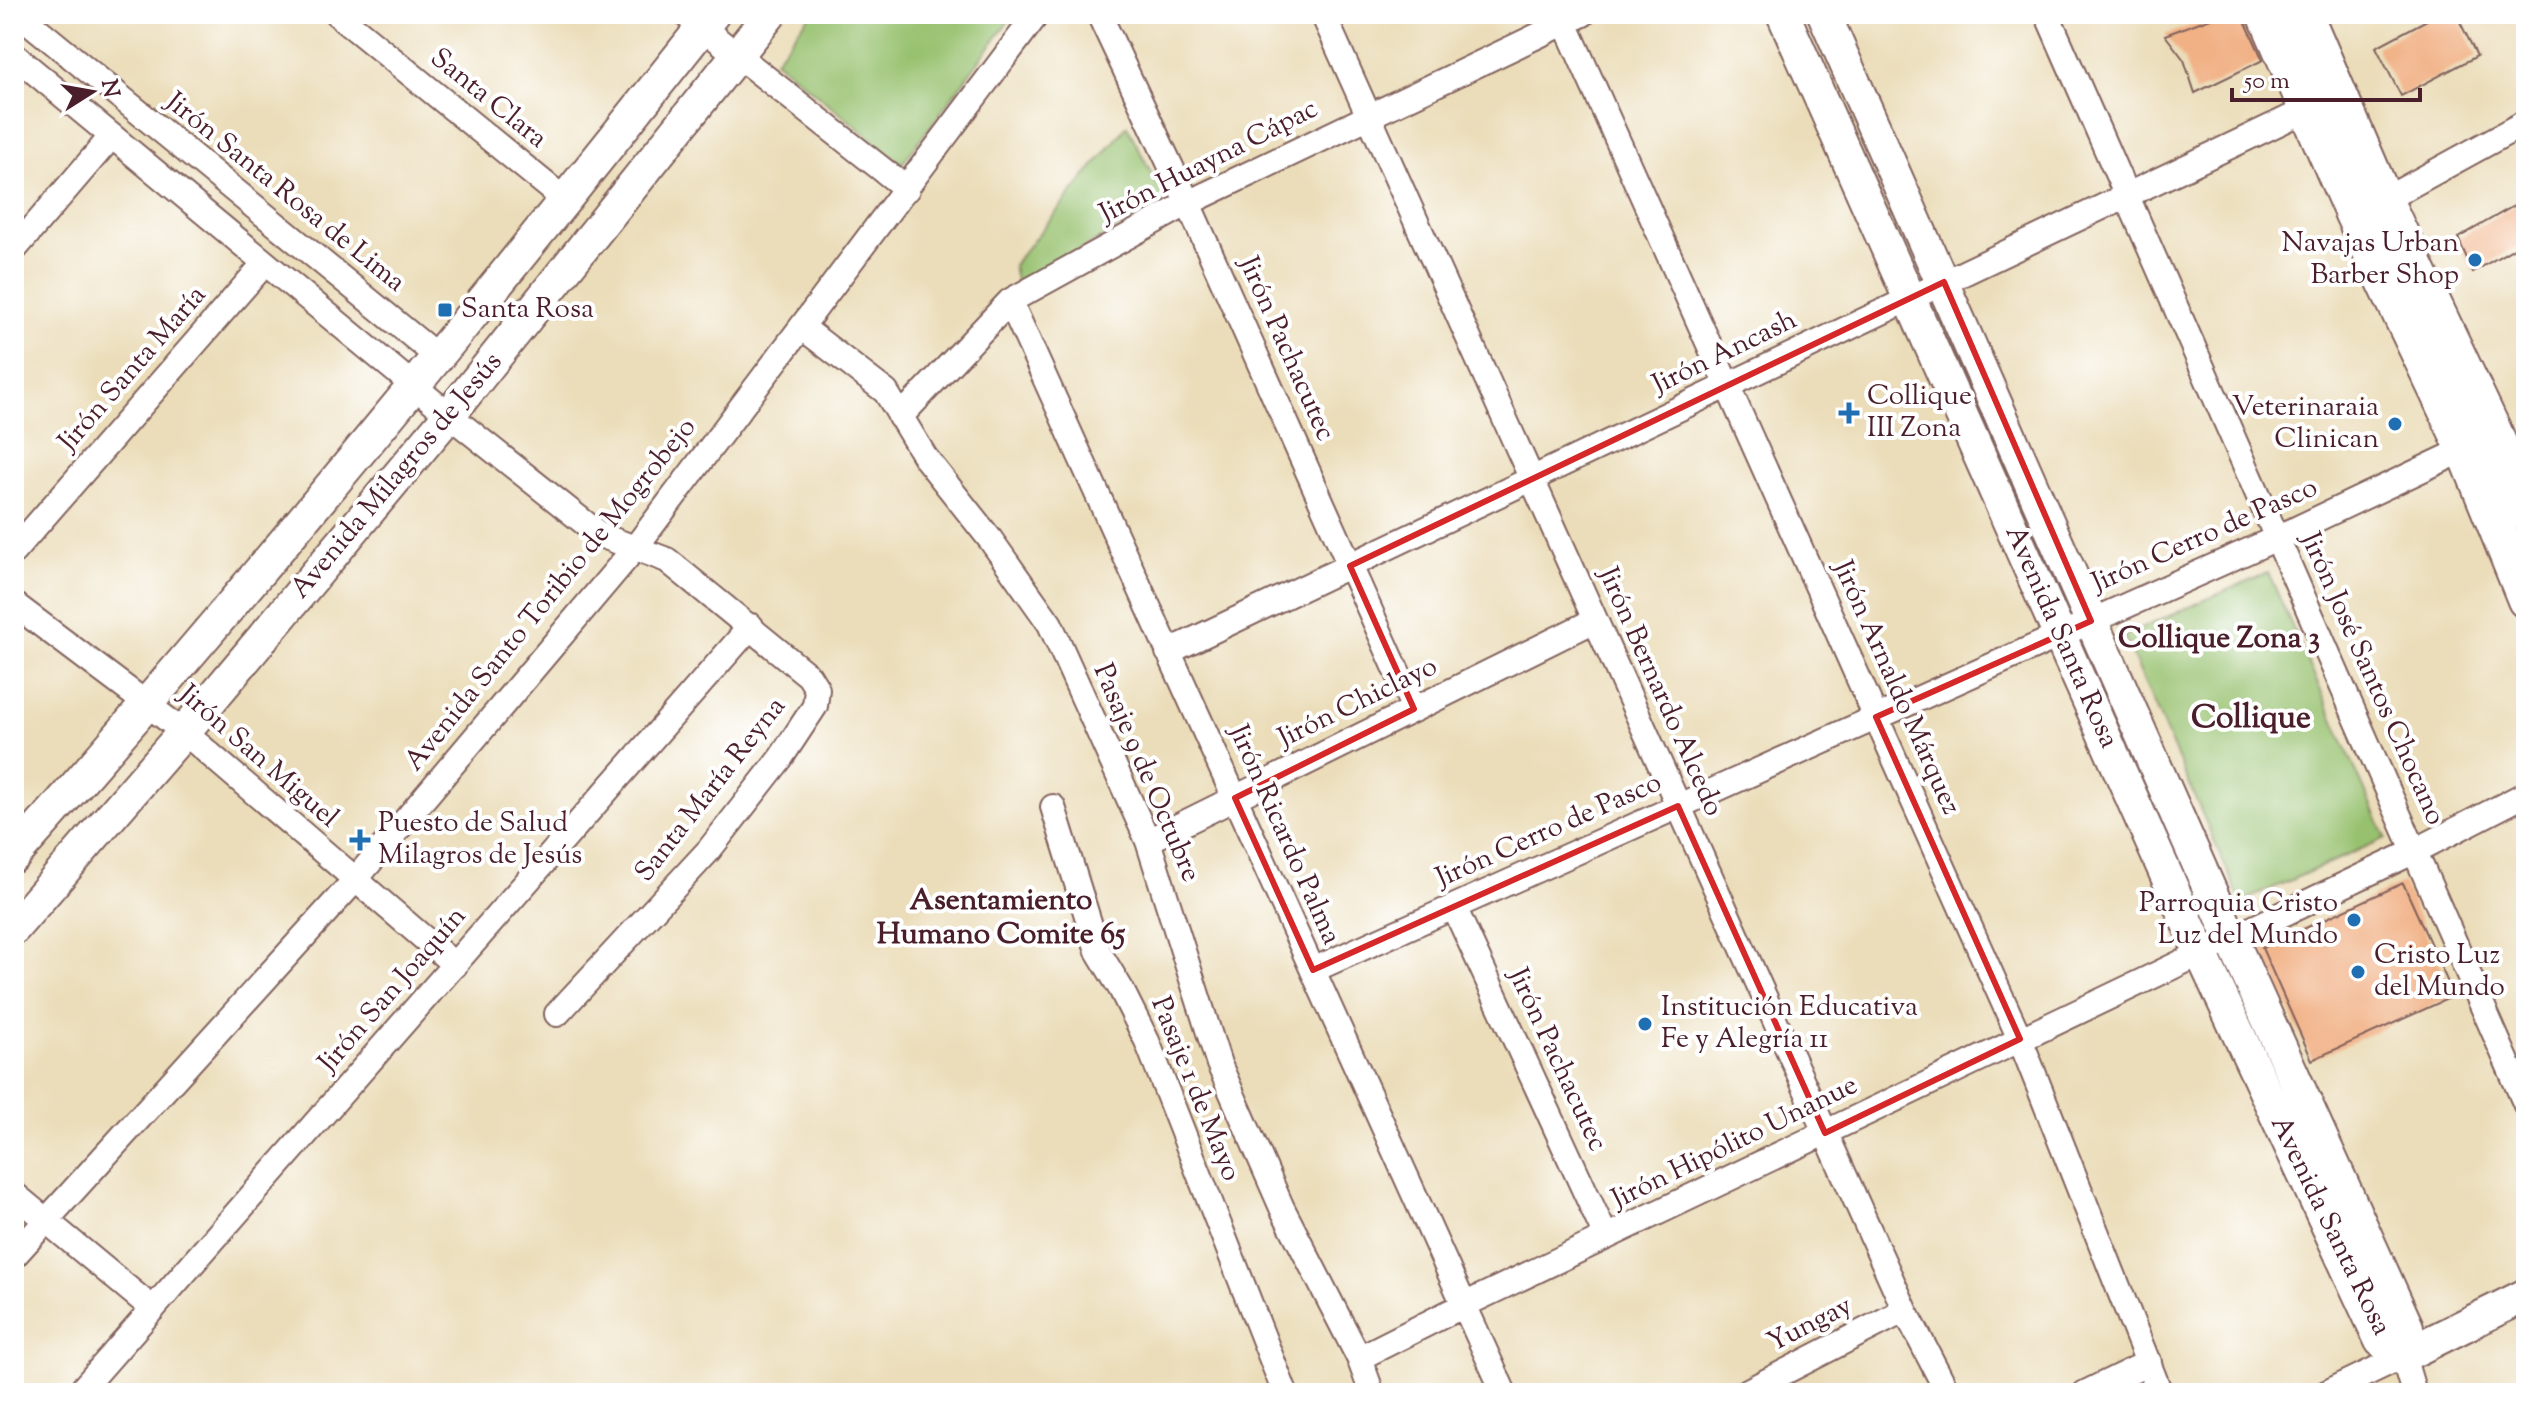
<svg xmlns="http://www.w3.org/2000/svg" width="2540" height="1407" font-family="'Sorts Mill Goudy',serif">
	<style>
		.green { fill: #97c16e; stroke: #70704c; stroke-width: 2 }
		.building { fill: #f1b185 }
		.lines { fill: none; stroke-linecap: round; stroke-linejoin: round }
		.street-casing { stroke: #82625d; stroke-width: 28 }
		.secondary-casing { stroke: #82625d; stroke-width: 36 }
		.primary-casing { stroke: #82625d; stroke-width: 40 }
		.street { stroke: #fff; stroke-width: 24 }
		.secondary { stroke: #fff; stroke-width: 32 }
		.primary { stroke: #fff; stroke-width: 36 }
		.marked { fill: none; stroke: #d62828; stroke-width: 6; stroke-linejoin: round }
		.poi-dot { fill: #1f6fb2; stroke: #fff; stroke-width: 3 }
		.labels { text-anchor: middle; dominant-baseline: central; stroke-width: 8; stroke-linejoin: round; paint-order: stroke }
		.street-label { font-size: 28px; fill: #4a1f2b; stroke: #fff }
		.poi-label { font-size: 28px; fill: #4a1f2b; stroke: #fff; text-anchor: start }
		.neighbourhood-label { font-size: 30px; font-weight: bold; fill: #4a1f2b; stroke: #fff }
		.quarter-label { font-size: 32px; font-weight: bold; fill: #4a1f2b; stroke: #fff }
	</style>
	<rect width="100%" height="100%" fill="#fff"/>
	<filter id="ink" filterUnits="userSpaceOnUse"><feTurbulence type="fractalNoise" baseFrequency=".0125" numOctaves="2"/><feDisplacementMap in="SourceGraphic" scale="16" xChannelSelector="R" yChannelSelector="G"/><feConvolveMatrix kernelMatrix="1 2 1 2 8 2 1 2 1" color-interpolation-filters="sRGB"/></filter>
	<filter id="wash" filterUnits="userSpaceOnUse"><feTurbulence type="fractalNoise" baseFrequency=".006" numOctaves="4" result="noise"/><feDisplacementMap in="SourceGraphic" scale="32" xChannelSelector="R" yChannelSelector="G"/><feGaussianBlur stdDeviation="1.8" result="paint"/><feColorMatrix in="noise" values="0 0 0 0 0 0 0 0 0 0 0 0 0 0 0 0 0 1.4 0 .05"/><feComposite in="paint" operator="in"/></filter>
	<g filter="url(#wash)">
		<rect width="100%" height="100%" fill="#ebddb9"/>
		<path class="green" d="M811,14H1014L902,164L775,60Z
			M1127,126L1166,201L1017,286L1013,265Z
			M2268,572L2386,838L2241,902L2124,636Z"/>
		<g id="blocks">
			<path class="building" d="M2221,14H2242L2263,60L2195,93L2184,60L2165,35Z
				M2438,14H2456L2477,56L2401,96L2376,47Z
				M2526,199V241L2473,272L2458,238Z
				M2403,883L2454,996L2312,1060L2262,948Z"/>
		</g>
	</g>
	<g filter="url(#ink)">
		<use href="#blocks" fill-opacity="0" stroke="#82625d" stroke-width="2"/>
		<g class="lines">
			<g class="street-casing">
				<path id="street" d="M19,14L438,357
					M337,14L565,200
					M685,14L907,189
					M1099,14L1188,203L1414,709
					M1323,14L1905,1310L1948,1393
					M1561,14L2020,1039L2160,1393
					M2047,14L2526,1105
					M14,55L449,415L600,535L667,560L809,676L817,689L815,706L780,759L709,850L557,1014
					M2384,200L2526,122
					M14,250L111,137
					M1010,301L1504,1393
					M803,328L886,392L925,457L990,539L1050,624L1148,841L1219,1064L1282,1208L1359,1358L1372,1393
					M900,417L1010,301L1188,203L1583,14
					M14,551L265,263
					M14,604L184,732L455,965
					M1168,652L2308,109
					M1053,807L1098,951L1121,989L1147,1041L1285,1393
					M1148,841L1595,620
					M1454,907L1606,1237
					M1313,970L2277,538L2465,449
					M14,1194L153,1309
					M14,1256L355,880L635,548L1037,14
					M1359,1358L1464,1305L2415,851L2526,794
					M79,1393L751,626
					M1744,1393L1905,1310
					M2085,1393L2149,1362
					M2326,1393L2403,1356L2414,1393"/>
			</g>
			<g class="secondary-casing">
				<path id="secondary" d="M1783,14L2201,953L2381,1341L2403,1356
					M1824,14L2231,938L2407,1327L2403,1356
					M14,856C256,583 487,300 713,14
					M14,928L184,732L449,415L770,14
					M2403,1356L2526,1295"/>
			</g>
			<g class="primary-casing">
				<path id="primary" d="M2266,14L2354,216L2465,449L2526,600
					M2304,14L2384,200L2494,433L2526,512"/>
			</g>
			<use href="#street" class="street"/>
			<use href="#secondary" class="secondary"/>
			<use href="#primary" class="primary"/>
		</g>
	</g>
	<path class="marked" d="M1944,282L2091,621L1876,717L2020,1039L1825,1133L1678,806L1313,970L1235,798L1414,709L1350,566Z"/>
	<g class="poi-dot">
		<circle cx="2475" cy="260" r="8"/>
		<rect x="437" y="302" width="16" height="16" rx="4"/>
		<path d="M1845 401h8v8h8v8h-8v8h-8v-8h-8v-8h8z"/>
		<circle cx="2395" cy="424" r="8"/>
		<path d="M356 828h8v8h8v8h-8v8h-8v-8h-8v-8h8z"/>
		<circle cx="2354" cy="920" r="8"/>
		<circle cx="2358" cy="972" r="8"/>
		<circle cx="1645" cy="1024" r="8"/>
	</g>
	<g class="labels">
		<g class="street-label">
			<text transform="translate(488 99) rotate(39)">Santa Clara</text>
			<text transform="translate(1209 162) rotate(-27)">Jirón Huayna Cápac</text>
			<text transform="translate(285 193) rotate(39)">Jirón Santa Rosa de Lima</text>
			<text transform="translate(1286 349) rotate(66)">Jirón Pachacutec</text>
			<text transform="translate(1725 353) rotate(-26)">Jirón Ancash</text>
			<text transform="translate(133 369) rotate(-49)">Jirón Santa María</text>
			<text transform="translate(397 476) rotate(-50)">Avenida Milagros de Jesús</text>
			<text transform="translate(2205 536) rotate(-24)">Jirón Cerro de Pasco</text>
			<text transform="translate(551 595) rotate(-51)">Avenida Santo Toribio de Mogrobejo</text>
			<text transform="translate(2061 637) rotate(66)">Avenida Santa Rosa</text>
			<text transform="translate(2372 679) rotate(66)">Jirón José Santos Chocano</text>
			<text transform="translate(1896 688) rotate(66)">Jirón Arnaldo Márquez</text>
			<text transform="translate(1660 692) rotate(66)">Jirón Bernardo Alcedo</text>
			<text transform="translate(1358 703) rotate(-26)">Jirón Chiclayo</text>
			<text transform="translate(258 757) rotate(41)">Jirón San Miguel</text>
			<text transform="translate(1146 773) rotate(67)">Pasaje 9 de Octubre</text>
			<text transform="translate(711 790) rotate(-52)">Santa María Reyna</text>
			<text transform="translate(1549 831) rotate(-24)">Jirón Cerro de Pasco</text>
			<text transform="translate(1284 835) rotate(66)">Jirón Ricardo Palma</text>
			<text transform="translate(393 990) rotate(-49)">Jirón San Joaquín</text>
			<text transform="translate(1557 1060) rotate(65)">Jirón Pachacutec</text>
			<text transform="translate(1195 1089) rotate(68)">Pasaje 1 de Mayo</text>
			<text transform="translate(1735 1143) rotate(-26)">Jirón Hipólito Unanue</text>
			<text transform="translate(2330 1226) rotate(64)">Avenida Santa Rosa</text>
			<text transform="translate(1810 1325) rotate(-27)">Yungay</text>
		</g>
		<g class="poi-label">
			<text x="2459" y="244" text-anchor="end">Navajas Urban<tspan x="2459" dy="32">Barber Shop</tspan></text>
			<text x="461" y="310">Santa Rosa</text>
			<text x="1867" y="397">Collique<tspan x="1867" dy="32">III Zona</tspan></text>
			<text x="2379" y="408" text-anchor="end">Veterinaraia<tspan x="2379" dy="32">Clinican</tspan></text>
			<text x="378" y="824">Puesto de Salud<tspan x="378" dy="32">Milagros de Jesús</tspan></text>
			<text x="2338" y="904" text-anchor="end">Parroquia Cristo<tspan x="2338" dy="32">Luz del Mundo</tspan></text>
			<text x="2374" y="956">Cristo Luz<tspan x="2374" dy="32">del Mundo</tspan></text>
			<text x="1661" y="1008">Institución Educativa<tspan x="1661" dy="32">Fe y Alegría 11</tspan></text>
		</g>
		<g class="neighbourhood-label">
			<text x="2219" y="639">Collique Zona 3</text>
			<text x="1001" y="901">Asentamiento<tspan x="1001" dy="34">Humano Comite 65</tspan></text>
		</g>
		<g class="quarter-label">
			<text x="2251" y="719">Collique</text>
		</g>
	</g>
	<rect width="2540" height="1407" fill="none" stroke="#fff" stroke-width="48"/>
	<g transform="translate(92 92) rotate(79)" stroke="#ffffff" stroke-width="6" paint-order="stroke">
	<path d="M0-6L14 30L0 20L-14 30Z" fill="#4a1f2b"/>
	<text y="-12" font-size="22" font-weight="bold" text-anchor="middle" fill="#4a1f2b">N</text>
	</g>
	<path d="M2232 88v12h188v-12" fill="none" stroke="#4a1f2b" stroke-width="4"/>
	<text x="2244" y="88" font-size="24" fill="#4a1f2b" stroke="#ffffff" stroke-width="6" paint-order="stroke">50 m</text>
</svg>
